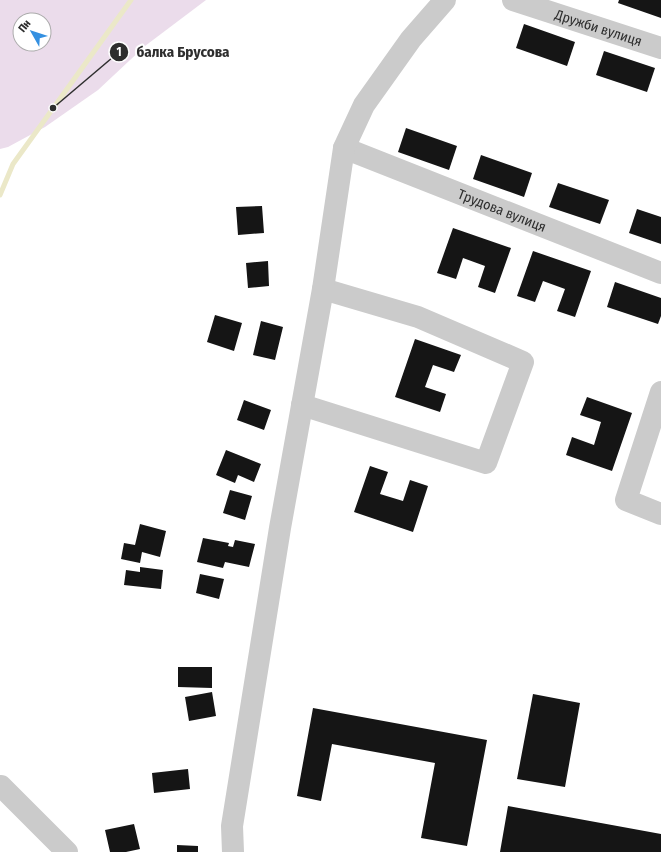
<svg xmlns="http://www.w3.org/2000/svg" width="661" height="852" font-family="'Fira Sans Condensed',sans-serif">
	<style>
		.green { fill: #ebdceb; fill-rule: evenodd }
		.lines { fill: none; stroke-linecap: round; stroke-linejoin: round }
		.stream { stroke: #ebe8c8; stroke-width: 5 }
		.building { fill: #151515 }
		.minor { stroke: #cbcbcb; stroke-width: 22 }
		.labels { text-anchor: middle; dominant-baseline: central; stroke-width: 4; stroke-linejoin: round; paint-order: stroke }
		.street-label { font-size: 14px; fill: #2e2e2e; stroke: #fff }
		.leader { fill: none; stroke: #2e2e2e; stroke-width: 1.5 }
		.callout-dot { fill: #2e2e2e; stroke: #fff; stroke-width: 1.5 }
		.mark-label { font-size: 12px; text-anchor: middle; font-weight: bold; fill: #fff }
		.callout-label { font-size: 15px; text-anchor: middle; font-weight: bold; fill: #2e2e2e; stroke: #fff; stroke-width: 4; stroke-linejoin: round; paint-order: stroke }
	</style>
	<rect width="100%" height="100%" fill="#fff"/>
	<path class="green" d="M0,0H206L145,46L98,90L45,127L8,147L0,149ZM20,20H44V44H20Z"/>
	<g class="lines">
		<path class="stream" d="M0,195L13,164L131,0"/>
	</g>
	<path class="building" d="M619,0H661V18L618,3Z
		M524,24L575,42L567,66L516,48Z
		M604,51L655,68L647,92L596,75Z
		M406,128L457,146L449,170L398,152Z
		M481,155L532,173L524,197L473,179Z
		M558,183L609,200L600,224L549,207Z
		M262,206L264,233L238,235L236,207Z
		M637,209L661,217V244L629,233Z
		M453,228L511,248L495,293L478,287L485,266L463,258L456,279L437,273Z
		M533,251L591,271L575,317L557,311L565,289L543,281L535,302L517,296Z
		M268,261L269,286L248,288L246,263Z
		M615,282L661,298V316L658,324L607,307Z
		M215,315L242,323L234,351L207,342Z
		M261,321L283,327L275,360L253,355Z
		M415,339L461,355L454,372L433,365L425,387L446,394L440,412L395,397Z
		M587,397L632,413L612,471L566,455L572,437L594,445L601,422L580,415Z
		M244,400L271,410L264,430L237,420Z
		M226,450L261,464L254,482L238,475L235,483L216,475Z
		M370,466L388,472L380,494L403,501L410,480L428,486L413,532L354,512Z
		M230,490L252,496L245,520L223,513Z
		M140,524L166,531L160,557L142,552L140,563L121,559L124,543L135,545Z
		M203,538L229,543L228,546L233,547L235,540L255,544L249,567L225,562L223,568L197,562Z
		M140,567L163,570L161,589L124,585L126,570L140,572Z
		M200,574L224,579L219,599L196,593Z
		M178,667H212V688L178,687Z
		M212,692L216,716L189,721L185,697Z
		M533,694L580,703L565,787L517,779Z
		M313,708L487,740L467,846L421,838L435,763L332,744L321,801L297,796Z
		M188,769L190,789L154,793L152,773Z
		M508,806L661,834V852H500Z
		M134,824L140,849L126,852H110L105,830Z
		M177,845L198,846V852H177Z"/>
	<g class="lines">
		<g class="minor">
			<path id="s1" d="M513,0L661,48"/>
			<path id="s2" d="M344,148L661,273"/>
			<path d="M661,392L626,500L661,514"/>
			<path d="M302,405L486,463L523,362L418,317L323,289"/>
			<path d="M1,786L67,852"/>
			<path d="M233,852L232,826L280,528L323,289L344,148L364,105L411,39L445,0"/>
		</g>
	</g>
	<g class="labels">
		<g class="street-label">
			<text stroke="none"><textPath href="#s1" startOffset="90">Дружби вулиця</textPath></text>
			<text stroke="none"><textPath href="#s2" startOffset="170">Трудова вулиця</textPath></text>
		</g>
	</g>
	<path class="leader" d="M53 108L119 52"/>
	<g class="callout-dot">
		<circle cx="53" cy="108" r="4"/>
		<circle cx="119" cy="52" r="10"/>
	</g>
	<g class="mark-label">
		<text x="119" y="56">1</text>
	</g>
	<g class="callout-label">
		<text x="183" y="57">балка Брусова</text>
	</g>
	<g transform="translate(32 32) rotate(309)"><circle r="19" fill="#ffffff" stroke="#ababab"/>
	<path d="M0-3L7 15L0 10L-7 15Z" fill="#3490e1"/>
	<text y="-6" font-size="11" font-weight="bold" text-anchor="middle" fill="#2e2e2e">Пн</text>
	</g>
</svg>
